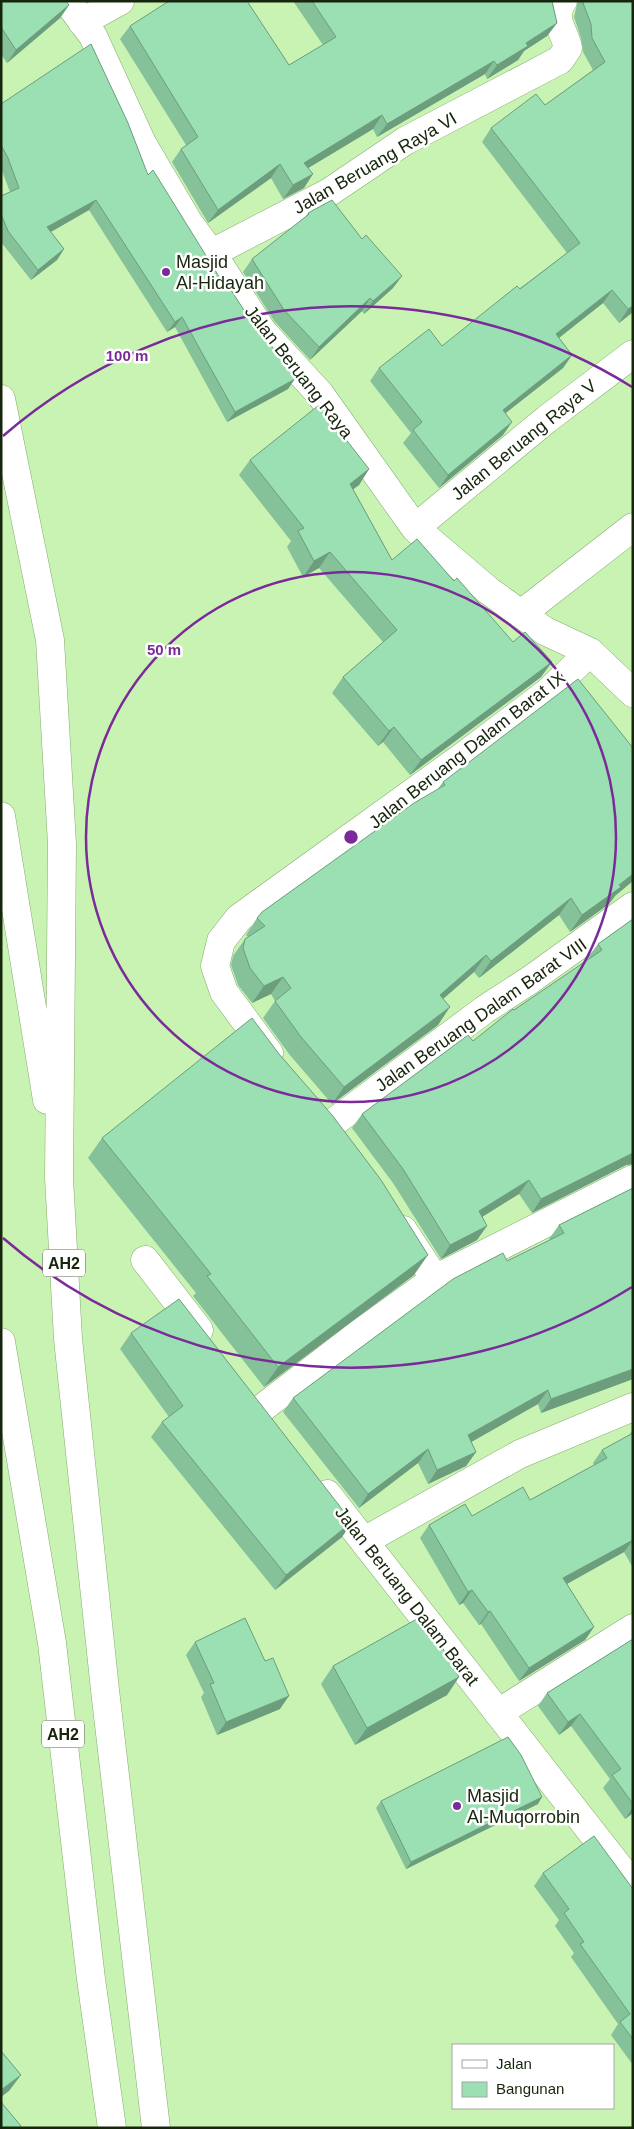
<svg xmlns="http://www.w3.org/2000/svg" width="634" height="2129" font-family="Arial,sans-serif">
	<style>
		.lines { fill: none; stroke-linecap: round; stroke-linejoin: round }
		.street-casing { stroke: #85ac6f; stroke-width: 29 }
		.highway-casing { stroke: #85ac6f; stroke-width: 29 }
		.street { stroke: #fff; stroke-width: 28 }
		.highway { stroke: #fff; stroke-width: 28 }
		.wall { fill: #85c199 }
		.shaded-wall { fill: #6c9d7d }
		.building { fill: #9be0b2; stroke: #6c9d7d }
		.ring { fill: none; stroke: #7b2a9a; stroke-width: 2.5 }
		.poi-dot { fill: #7b2a9a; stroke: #fff; stroke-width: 2 }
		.labels { text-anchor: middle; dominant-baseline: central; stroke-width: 5; stroke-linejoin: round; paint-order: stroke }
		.shield { fill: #fff; stroke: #5c6655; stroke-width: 1 }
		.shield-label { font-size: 16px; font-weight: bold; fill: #16250c }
		.street-label { font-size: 18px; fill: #16250c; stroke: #fff }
		.poi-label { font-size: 18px; fill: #16250c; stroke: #fff; text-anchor: start }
		.centre { fill: #7b2a9a; stroke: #fff; stroke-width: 2.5 }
		.ring-label { font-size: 15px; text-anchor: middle; font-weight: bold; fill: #7b2a9a; stroke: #fff; stroke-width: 5; stroke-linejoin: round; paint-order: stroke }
	</style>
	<rect width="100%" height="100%" fill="#c9f3b2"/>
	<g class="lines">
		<g class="street-casing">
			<path id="street" d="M67,1L93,36L142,143L189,223L217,261L263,332L320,394L415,528L489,591L521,614L545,631L590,652L633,693
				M82,22L120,1
				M212,253L328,193L405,141L560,60L568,48C565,31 550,18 563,1
				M415,528L547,419L633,354
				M521,614L633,527
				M269,1053L224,992L215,966L221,941L239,918L462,757L547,693L590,652
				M330,1125L484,1010L530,980L633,906
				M403,1230L435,1279
				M145,1260L199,1330
				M261,1409L360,1333L435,1279L633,1179
				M327,1494L633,1885
				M364,1541L520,1454L633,1407
				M498,1713L633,1628"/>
		</g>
		<g class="highway-casing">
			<path id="highway" d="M1,399L50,640L62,844L59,1178L68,1339L105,1690L156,2128
				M1,816L47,1100
				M1,1342L52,1643L91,1979L112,2128"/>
		</g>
		<use href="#street" class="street"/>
		<use href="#highway" class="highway"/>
	</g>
	<path class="wall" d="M1,1L69,5L60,18L7,63L1,54Z
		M293,1H552L557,23L547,36L524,51L518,60L487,79L485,74L377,137L373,129L308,168L304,188L283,199L271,178L208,223L172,162L181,149L186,145L120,39L130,26L289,65L323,45Z
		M578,1H633V312L619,323L603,303L559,338L572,355L563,368L505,413L503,435L439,488L403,443L411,433L370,381L379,368L442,346L567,253L482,142L491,128L545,105L593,70L583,52L581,38L574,17Z
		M1,104L148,175L223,283L257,330L294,371L292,374L288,389L227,422L175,327L167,332L89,210L51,232L64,249L57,260L31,280L1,242V196L10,192L1,168Z
		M308,213L393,288L364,314L362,311L310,360L275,322L243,272L252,259L305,218Z
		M250,460L369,469L359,485L353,489L392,560L454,581L541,677L410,775L383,742L378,746L332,693L343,677L383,642L319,568L303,577L287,547L291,541L239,475Z
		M443,782L615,896L609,904L570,932L559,915L479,978L474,972L443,999L438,1025L332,1104L289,1054L263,1018L275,1001L271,994L252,1003L238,985L231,965L233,956L245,939L248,937L246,935L257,918L437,790Z
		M633,919V1164L626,1165L532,1213L519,1194L482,1217L477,1240L441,1259L393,1183L352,1128L362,1114L473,1041L514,1010L589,959L588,957L598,944Z
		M102,1138L414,1275L264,1387L193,1296L196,1293L88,1158Z
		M633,1188V1379L541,1413L538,1404L471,1442L476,1452L466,1466L428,1484L418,1463L359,1508L283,1412L293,1398L507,1261L550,1240L549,1239L559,1225Z
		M131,1333L352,1522L342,1537L275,1590L151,1437L162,1422L169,1417L120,1349Z
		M633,1430V1568L624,1552L567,1584L594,1627L585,1640L519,1681L481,1624L479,1625L463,1603L459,1605L420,1538L429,1525L472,1516L530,1500L594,1465L593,1463L602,1450L629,1435Z
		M633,1639V1813L625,1819L603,1788L610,1779L571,1726L559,1735L538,1706L547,1693Z
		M195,1642L280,1709L217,1735L201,1697L204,1693L186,1655Z
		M333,1666L459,1677L447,1695L355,1745L321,1684Z
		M381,1801L538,1804L406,1869L376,1808Z
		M543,1873L633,1889V2065L611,2035L618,2024L571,1957L574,1953L555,1926L559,1920L534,1886Z"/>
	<path class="shaded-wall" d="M69,5L60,18L7,63L16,50Z
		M557,23L547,36L524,51L518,60L487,79L497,65L526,43Z
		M494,61L485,74L377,137L387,124Z
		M382,115L373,129L295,176L304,163Z
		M280,164L271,178L208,223L218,210Z
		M313,174L304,188L283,199L293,185Z
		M96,200L89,210L40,238L47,227Z
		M64,249L57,260L31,280L38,270Z
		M402,276L393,288L364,314L373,301Z
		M612,290L603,303L546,348L556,334Z
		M370,298L362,311L310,360L319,347Z
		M633,306V312L619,323L628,309Z
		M182,317L175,327L167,332L175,322Z
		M572,355L563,368L493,423L503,410Z
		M295,379L288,389L227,422L235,412Z
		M512,422L503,435L439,488L448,475Z
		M369,469L359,485L339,500L350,484Z
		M330,552L319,568L303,577L314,561Z
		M552,662L541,677L410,775L421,760Z
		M394,727L383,742L378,746L389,731Z
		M633,874V881L615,896L609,904L570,932L582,915Z
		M571,898L559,915L479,978L491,961Z
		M486,955L474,972L428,1012L440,995Z
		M283,977L271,994L252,1003L264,986Z
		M450,1007L438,1025L332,1104L344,1087Z
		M633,1153V1164L626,1165L532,1213L541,1199Z
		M529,1180L519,1194L469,1225L479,1211Z
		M487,1226L477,1240L441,1259L450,1245Z
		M428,1255L414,1275L264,1387L278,1367Z
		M633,1369V1379L541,1413L551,1399Z
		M548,1390L538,1404L459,1449L468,1435Z
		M428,1449L418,1463L359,1508L368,1494Z
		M476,1452L466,1466L428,1484L437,1470Z
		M352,1522L342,1537L275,1590L286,1575Z
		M633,1540L624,1552L554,1591L563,1578Z
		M472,1590L463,1603L459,1605L468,1592Z
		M490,1611L481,1624L479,1625L488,1612Z
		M594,1627L585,1640L519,1681L529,1668Z
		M459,1677L447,1695L355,1745L367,1728Z
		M289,1696L280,1709L217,1735L226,1722Z
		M580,1714L571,1726L559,1735L568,1722Z
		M542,1797L538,1804L406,1869L411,1862Z
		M633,1807V1813L625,1819Z
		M21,2075L9,2091L1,2097V2090Z"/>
	<path class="building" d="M1,1H66L69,5L16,50L1,27Z
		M169,1H247L289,65L336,37L312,1H552L557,23L526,43L528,46L497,65L494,61L387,124L382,115L304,163L313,174L293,185L280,164L218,210L181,149L198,137L130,26Z
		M584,1H633V306L628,309L612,290L556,334L572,355L503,410L512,422L448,475L413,430L422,422L379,368L429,329L442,346L517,286L520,289L580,243L491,128L536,94L545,105L605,62L592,38L591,24L583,3Z
		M91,44L128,123L148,175L153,170L223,283L225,281L257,330L294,371L292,373L295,379L235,412L182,317L175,322L96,200L47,227L64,249L38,270L8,231L1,214V196L19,188L8,158L1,145V104Z
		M332,200L362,239L366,235L402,276L373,301L370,298L319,347L284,310L252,259L309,214L308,213Z
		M319,405L369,469L350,484L392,560L417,539L454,581L457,578L513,642L525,632L552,662L421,760L394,727L389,731L343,677L397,630L330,552L314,561L298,531L304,528L250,460Z
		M578,679L633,748V874L619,885L621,887L582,915L571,898L491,961L486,955L440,995L450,1007L344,1087L301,1037L275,1001L291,988L283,977L264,986L250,968L243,948L245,939L265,926L257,918L262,912L414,803L445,785L443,782Z
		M633,919V1153L541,1199L529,1180L479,1211L487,1226L450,1245L403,1169L362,1114L468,1035L473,1041L513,1009L514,1010L602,950L598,944Z
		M252,1018L279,1054L332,1115L381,1180L428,1255L278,1367L207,1276L211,1274L102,1138Z
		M633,1188V1369L551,1399L548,1390L468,1435L476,1452L437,1470L428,1449L368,1494L293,1398L453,1279L503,1253L507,1261L564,1233L559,1225Z
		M179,1299L352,1522L286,1575L162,1422L183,1406L131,1333Z
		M633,1433V1540L563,1578L594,1627L529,1668L490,1611L488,1612L472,1590L468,1592L429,1525L465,1504L472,1516L523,1487L530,1500L607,1458L602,1450Z
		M424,1615L459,1677L367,1728L333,1666Z
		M245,1618L265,1661L273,1658L289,1696L226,1722L210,1684L214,1683L195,1642Z
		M633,1639V1804L612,1775L621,1769L580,1714L568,1722L547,1693Z
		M508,1737L521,1755L542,1797L411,1862L381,1801Z
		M594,1836L633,1889V2039L620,2022L630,2014L580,1944L584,1942L564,1913L569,1909L543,1873Z
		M1,2051L21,2075L1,2090Z
		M1,2102L21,2126L18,2128H1Z"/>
	<g class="ring">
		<circle cx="351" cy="837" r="265"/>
		<path d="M632 1287A531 531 0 0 1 3 1238M3 436A531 531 0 0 1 632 387"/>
	</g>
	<g class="poi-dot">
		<circle cx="166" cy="272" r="5"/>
		<circle cx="457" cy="1806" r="5"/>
	</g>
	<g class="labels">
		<g class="shield">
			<rect x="43" y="1249.5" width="42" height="27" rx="4"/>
			<rect x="42" y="1720.5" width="42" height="27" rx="4"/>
		</g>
		<g class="shield-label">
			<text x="64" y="1263">AH2</text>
			<text x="63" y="1734">AH2</text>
		</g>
		<g class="street-label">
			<text transform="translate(375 163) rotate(-30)">Jalan Beruang Raya VI</text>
			<text transform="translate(299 372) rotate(52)">Jalan Beruang Raya</text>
			<text transform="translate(524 440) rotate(-39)">Jalan Beruang Raya V</text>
			<text transform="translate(467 750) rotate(-38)">Jalan Beruang Dalam Barat IX</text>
			<text transform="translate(481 1015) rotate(-35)">Jalan Beruang Dalam Barat VIII</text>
			<text transform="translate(407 1596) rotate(52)">Jalan Beruang Dalam Barat</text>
		</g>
		<g class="poi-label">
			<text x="176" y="262">Masjid<tspan x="176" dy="21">Al-Hidayah</tspan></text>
			<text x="467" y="1796">Masjid<tspan x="467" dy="21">Al-Muqorrobin</tspan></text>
		</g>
	</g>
	<circle cx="351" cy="837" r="8" class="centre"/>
	<g class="ring-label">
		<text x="127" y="361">100 m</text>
		<text x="164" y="655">50 m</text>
	</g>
	<rect width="634" height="2129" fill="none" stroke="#16250c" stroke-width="5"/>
	<rect x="452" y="2044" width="162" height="65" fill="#ffffff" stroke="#a2a89e"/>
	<rect x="462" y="2060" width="25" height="8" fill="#ffffff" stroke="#a2a89e"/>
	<text x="496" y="2069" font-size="15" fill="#16250c">Jalan</text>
	<rect x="462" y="2082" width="25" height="15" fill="#9be0b2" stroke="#a2a89e"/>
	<text x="496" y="2094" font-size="15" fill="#16250c">Bangunan</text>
</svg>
